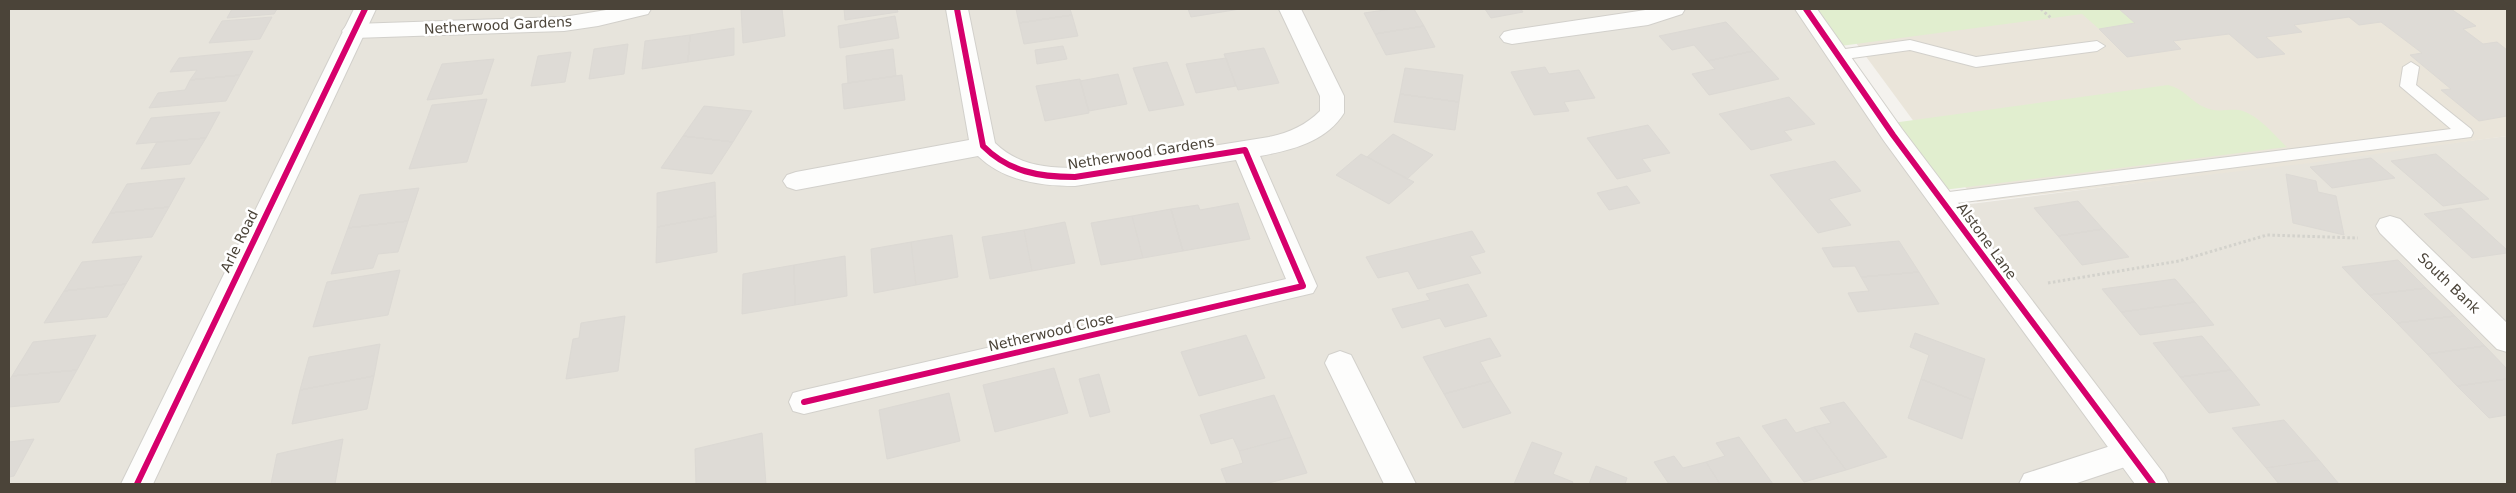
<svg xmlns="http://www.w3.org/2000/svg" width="2516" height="493" font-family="'DejaVu Sans',sans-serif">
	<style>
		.residential { fill: #e7e4dc }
		.education { fill: #eae5da }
		.green { fill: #e1eecf }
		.building { fill: #dedbd6; stroke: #dcd9d4 }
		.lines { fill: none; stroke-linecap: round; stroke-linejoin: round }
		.service-casing { stroke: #d2d0cb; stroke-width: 2 }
		.minor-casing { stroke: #d2d0cb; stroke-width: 2 }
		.tertiary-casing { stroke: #d2d0cb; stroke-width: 2 }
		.path { stroke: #d3d2cc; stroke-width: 3; stroke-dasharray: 2.5 2.5; stroke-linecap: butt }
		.service { fill: #fdfdfc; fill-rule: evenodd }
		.minor { fill: #fdfdfc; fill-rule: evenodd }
		.tertiary { fill: #fdfdfc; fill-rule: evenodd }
		.cycleway-casing { stroke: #fff; stroke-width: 9 }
		.cycleway { stroke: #d6006c; stroke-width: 6 }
		.labels { text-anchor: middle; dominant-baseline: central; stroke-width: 5; stroke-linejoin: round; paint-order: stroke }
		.street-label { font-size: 14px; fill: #4b4439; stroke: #fff }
	</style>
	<rect width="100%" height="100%" fill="#f4f2ee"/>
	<path class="residential" d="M9,9H1806L1947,207L2507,136V484H9Z"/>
	<path class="education" d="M1831,9H2507V136L2310,163L1977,202L1912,119Z"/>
	<path class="green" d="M1806,9H2119L2135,23L2099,29L2082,14L1833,47Z
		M2168,85C2186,90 2189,100 2204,107C2216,113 2226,109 2238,110C2256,112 2274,135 2287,147L1935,191L1885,124Z"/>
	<path class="building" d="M232,9H277L274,14L227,18Z
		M741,9H782L785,36L743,43Z
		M844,9H897L898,12L845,20Z
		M1016,9H1070L1072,15L1019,23Z
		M1188,9H1240L1191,17Z
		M1392,9H1414L1424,26L1375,34L1364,13Z
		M1485,9H1521L1523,12L1491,18Z
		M2119,9H2451L2476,26L2463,29L2483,44L2497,42L2507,50V116L2479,121L2441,90L2451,89L2410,55L2422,53L2381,22L2359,25L2349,17L2294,25L2302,32L2266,37L2285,54L2257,58L2229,34L2173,41L2181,49L2127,57L2099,29L2135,23Z
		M1072,15L1078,36L1024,44L1019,23Z
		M895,16L899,38L840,48L838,26Z
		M272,17L260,39L209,43L222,21Z
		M1726,22L1753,51L1708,61L1694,45L1672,50L1659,36Z
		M1424,26L1435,47L1386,55L1375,34Z
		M734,28V55L688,62L690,35Z
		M690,35L688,62L642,69L645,41Z
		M628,44L624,74L589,79L594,49Z
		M1063,46L1067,59L1037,64L1035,50Z
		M1264,48L1279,83L1238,90L1224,54Z
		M893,49L896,76L848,83L846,56Z
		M253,51L240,75L190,80L197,70L170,72L179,58Z
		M1753,51L1779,79L1709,95L1692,74L1715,69L1708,61Z
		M571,52L565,82L531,86L538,56Z
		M1226,58L1236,86L1196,93L1186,64Z
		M494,59L482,94L427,100L442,64Z
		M1167,62L1184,105L1149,111L1133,68Z
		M1545,67L1549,74L1579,70L1595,98L1564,102L1569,111L1534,115L1511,72Z
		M1405,68L1463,75L1459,102L1400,94Z
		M1118,74L1127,104L1089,111L1080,81Z
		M240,75L226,101L149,108L158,93L185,90L190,80Z
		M902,75L905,100L844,109L842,84Z
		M1080,79L1089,113L1045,121L1036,86Z
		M1400,94L1459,102L1455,130L1394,122Z
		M1789,97L1815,124L1784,131L1792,140L1751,150L1719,114Z
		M487,99L467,162L409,169L432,105Z
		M704,106L752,111L733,142L683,136Z
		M220,112L206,138L136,144L151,118Z
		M1648,125L1670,153L1642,159L1651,171L1617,179L1587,138Z
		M1393,134L1433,155L1407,179L1367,157Z
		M683,136L733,142L712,174L661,168Z
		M206,138L190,164L141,169L157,142Z
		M1361,154L1367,157L1414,182L1389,204L1336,175Z
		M2436,154L2489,199L2443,206L2391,161Z
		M2371,158L2395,178L2332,188L2310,167Z
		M1835,161L1861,191L1829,199L1851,225L1818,233L1770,175Z
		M2286,174L2316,181L2318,192L2336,196L2344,235L2293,223Z
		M185,178L169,207L110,213L127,184Z
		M715,182L716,216L657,227V193Z
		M1627,186L1640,203L1609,210L1597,193Z
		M419,188L408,221L348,228L360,195Z
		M2078,201L2103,229L2058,236L2034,208Z
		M1238,203L1250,239L1183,251L1171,209L1198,205L1200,210Z
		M169,207L152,237L92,243L110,213Z
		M2461,208L2507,250V253L2472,258L2424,214Z
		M1171,209L1183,251L1143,258L1132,216Z
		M716,216L717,252L656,263L657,227Z
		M1132,216L1143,258L1101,265L1091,223Z
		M408,221L398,252L378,254L373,268L331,274L348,228Z
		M1065,222L1075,263L1032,271L1024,230Z
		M2103,229L2129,257L2082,265L2058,236Z
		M1024,230L1032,271L990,279L982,237Z
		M1472,231L1485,252L1470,256L1481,273L1418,289L1408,271L1378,278L1366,257Z
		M952,235L958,277L916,285L911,242Z
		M1899,241L1919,272L1861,277L1855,266L1833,267L1822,248Z
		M911,242L916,285L874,293L871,249Z
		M142,256L126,284L64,291L82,262Z
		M845,256L847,296L795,305L794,265Z
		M2398,260L2426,288L2369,295L2342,267Z
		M794,265L795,305L742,314L743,274Z
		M400,270L388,315L313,327L327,282Z
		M1919,272L1939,304L1858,312L1848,293L1869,291L1861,277Z
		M2175,279L2195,302L2121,312L2102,289Z
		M126,284L107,317L44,323L64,291Z
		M1468,284L1487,316L1445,327L1440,318L1402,328L1392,309L1430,300L1426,294Z
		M2426,288L2455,316L2397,323L2369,295Z
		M2195,302L2214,325L2140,335L2121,312Z
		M625,316L618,371L566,379L573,339L579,338L581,323Z
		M2455,316L2485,346L2427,354L2397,323Z
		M1915,333L1985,359L1973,400L1921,379L1929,355L1910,347Z
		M96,335L77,370L12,376L33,342Z
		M1246,335L1265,378L1199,396L1181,352Z
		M2202,336L2231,370L2180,377L2153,343Z
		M1490,338L1501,356L1480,362L1491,381L1444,394L1423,357Z
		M380,344L374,376L300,390L309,357Z
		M2485,346L2507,369V379L2457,386L2427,354Z
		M1054,368L1068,413L995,432L983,385Z
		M77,370L59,402L9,407V381L12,376Z
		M2231,370L2260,405L2209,413L2180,377Z
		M1099,374L1110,412L1090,417L1079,379Z
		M374,376L367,409L292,424L300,390Z
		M1921,379L1973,400L1962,439L1908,418Z
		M2507,379V415L2489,418L2457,386Z
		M1491,381L1511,413L1463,428L1444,394Z
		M949,393L960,441L887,459L879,410Z
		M1274,395L1292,437L1239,451L1233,438L1211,444L1200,415Z
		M1844,402L1887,457L1846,470L1814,427L1831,423L1820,408Z
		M1786,419L1796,433L1814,427L1846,470L1804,482L1762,426Z
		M2284,420L2319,460L2266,468L2232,428Z
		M762,433L766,484H696L695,449Z
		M1292,437L1307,473L1265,484H1227L1221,469L1243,463L1239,451Z
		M1739,437L1773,484H1720L1706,462L1725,456L1716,443Z
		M34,439L14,476L9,477V442Z
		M343,439L335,484H271L277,454Z
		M1532,442L1562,453L1553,474L1573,482L1572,484H1514Z
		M1674,456L1683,468L1706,462L1720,484H1669L1654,462Z
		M2319,460L2339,484H2279L2266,468Z
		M1596,466L1627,478L1625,484H1589Z"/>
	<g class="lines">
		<g class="service-casing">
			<path id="service" d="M1910,40L1976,57L2097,41L2105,46L2097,51L1976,67L1910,50L1838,60L1830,55L1838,50Z
				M2411,62L2419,67L2416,85L2471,129L2473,133L2471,137L1941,205L1935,203L1933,199L1935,195L1941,193L2451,129L2400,86L2403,67Z"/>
		</g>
		<g class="minor-casing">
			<path id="minor" d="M612,9H651L648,14L598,26L564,31L354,38L346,36L342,31L346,26L354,24L564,17Z
				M946,9H968L995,143C1018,165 1044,168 1075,168L1269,137C1289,133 1306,125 1320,111V96L1279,9H1301L1344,96V113C1326,142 1292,150 1260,156L1317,286L1313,293L804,414L793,411L789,402L793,393L804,390L1286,279L1236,160L1075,186C1040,186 1004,181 978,156L796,190L787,187L783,181L787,175L796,172L969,140Z
				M1652,9H1685L1682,14L1648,25L1512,44L1504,42L1500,37L1504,32L1512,30Z
				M2390,216L2400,219L2507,323V352L2497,349L2380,233L2376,226L2380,219Z
				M1340,351L1351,355L1416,484H1384L1325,363L1329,355Z
				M2129,440L2140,444L2145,453L2140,462L2074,484H2019L2024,474Z"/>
		</g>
		<g class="tertiary-casing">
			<path id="tertiary" d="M354,9H376L153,484H121Z
				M1795,9H1817L1902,129L2164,474L2169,484H2135L1884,141Z"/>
		</g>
		<path class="path" d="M2041,9L2051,18
			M2048,283L2179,261L2267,235L2358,238"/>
		<use href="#service" class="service"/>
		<use href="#minor" class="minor"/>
		<use href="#tertiary" class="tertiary"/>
		<g class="cycleway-casing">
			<path id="cycleway" d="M1806,9L1893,135L2153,484
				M804,402L1303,286L1245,150L1075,177C1039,177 1009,172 983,146L957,9
				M137,484L365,9"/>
		</g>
		<use href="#cycleway" class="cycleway"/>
	</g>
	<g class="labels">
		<g class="street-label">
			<text transform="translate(498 25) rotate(-3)">Netherwood Gardens</text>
			<text transform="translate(1141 153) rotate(-9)">Netherwood Gardens</text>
			<text transform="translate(239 241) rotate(-64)">Arle Road</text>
			<text transform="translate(1987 241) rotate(54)">Alstone Lane</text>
			<text transform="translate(2449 283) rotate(44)">South Bank</text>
			<text transform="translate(1051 332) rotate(-13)">Netherwood Close</text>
		</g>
	</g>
	<rect width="2516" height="493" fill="none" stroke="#4b4439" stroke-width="20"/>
</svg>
